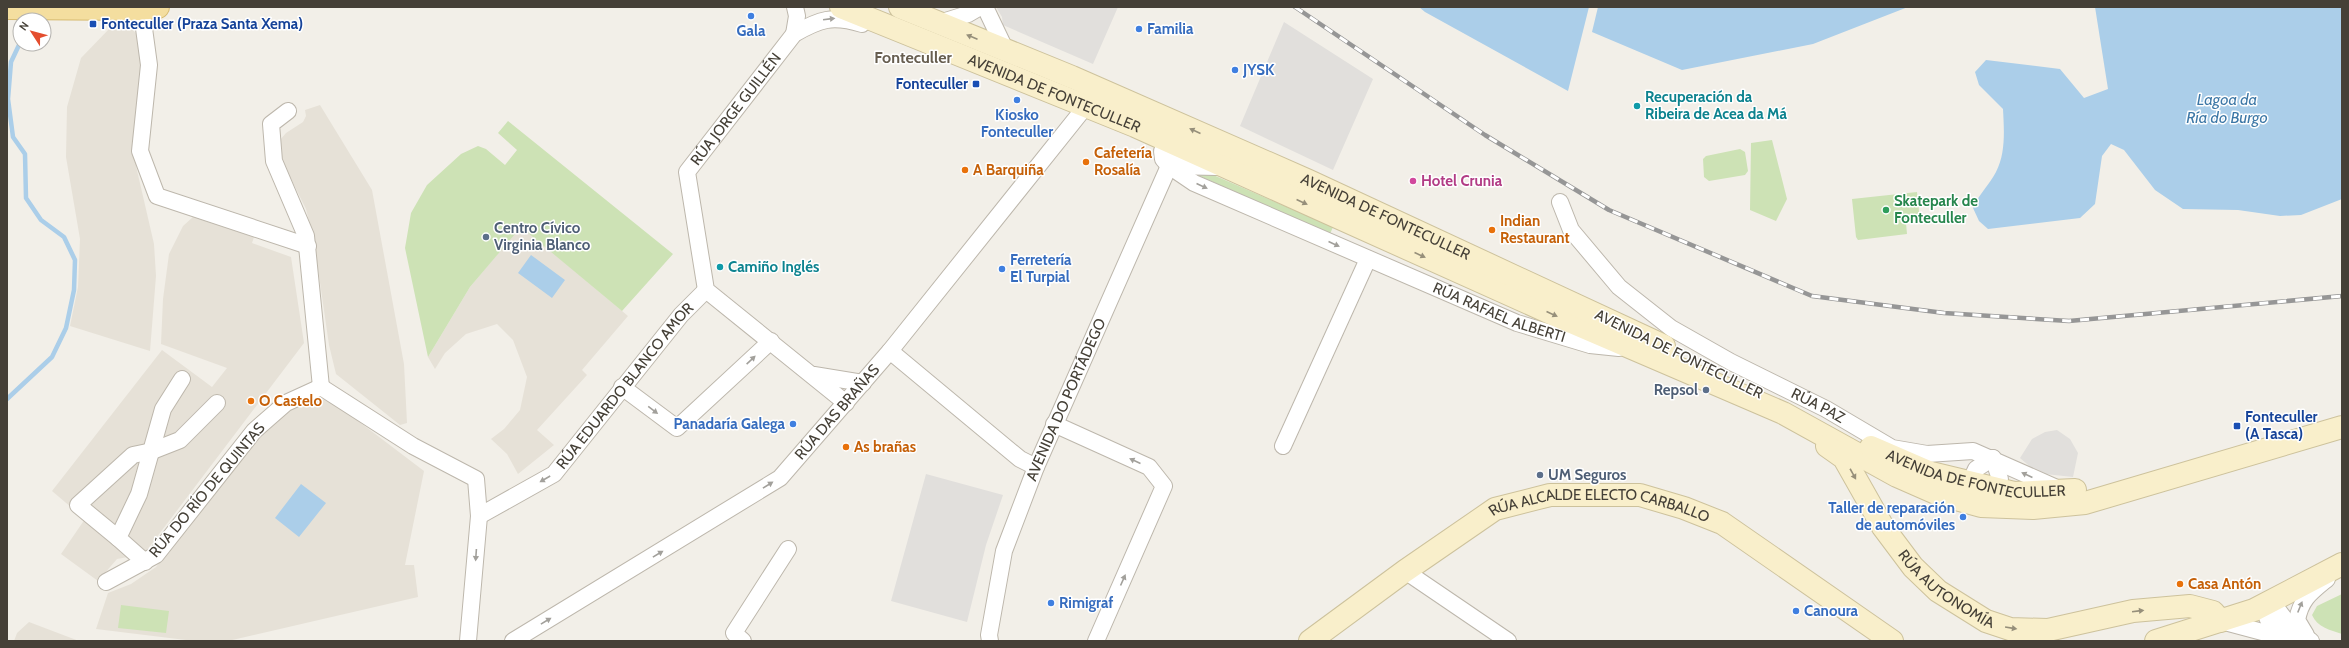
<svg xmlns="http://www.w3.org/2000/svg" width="2349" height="648" font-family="Cabin,sans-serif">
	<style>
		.residential { fill: #e6e1d7 }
		.green { fill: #cde2b5 }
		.parking { fill: #e1dfdc }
		.water { fill: #abcee9 }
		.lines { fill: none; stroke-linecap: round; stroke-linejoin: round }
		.stream { stroke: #abcee9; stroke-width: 4.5 }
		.street-casing { stroke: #bdb7ac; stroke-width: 18 }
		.secondary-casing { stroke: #cdc29c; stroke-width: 24 }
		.primary-casing { stroke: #d7bb71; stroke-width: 24 }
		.street { stroke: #fff; stroke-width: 16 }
		.secondary { stroke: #f9efcb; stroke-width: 22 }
		.primary { stroke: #f4de9f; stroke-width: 22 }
		.rail-casing { stroke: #969696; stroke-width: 4.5 }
		.rail { stroke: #fff; stroke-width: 3; stroke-dasharray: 9; stroke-linecap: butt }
		.oneway { fill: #a2a09b }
		.oneway2 { fill: #968f7a }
		.shop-dot { fill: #3f7fe0; stroke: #fff; stroke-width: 1.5 }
		.transit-dot { fill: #1a4fb4; stroke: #fff; stroke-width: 1.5 }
		.culture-dot { fill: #0f9aa8; stroke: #fff; stroke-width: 1.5 }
		.food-dot { fill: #e8710a; stroke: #fff; stroke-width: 1.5 }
		.hotel-dot { fill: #d1479c; stroke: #fff; stroke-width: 1.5 }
		.leisure-dot { fill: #2e9e5b; stroke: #fff; stroke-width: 1.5 }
		.service-dot { fill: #5c6f8a; stroke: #fff; stroke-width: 1.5 }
		.labels { text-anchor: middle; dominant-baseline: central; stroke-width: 3; stroke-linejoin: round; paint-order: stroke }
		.transit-label { font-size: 15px; font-weight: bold; fill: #164399; stroke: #fff; text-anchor: start }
		.shop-label { font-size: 15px; font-weight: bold; fill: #366cbe; stroke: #fff; text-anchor: start }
		.street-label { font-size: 15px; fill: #454037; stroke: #fff }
		.culture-label { font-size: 15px; font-weight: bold; fill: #0d838f; stroke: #fff; text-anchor: start }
		.food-label { font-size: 15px; font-weight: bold; fill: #c56008; stroke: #fff; text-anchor: start }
		.hotel-label { font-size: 15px; font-weight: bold; fill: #b23c85; stroke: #fff; text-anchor: start }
		.leisure-label { font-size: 15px; font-weight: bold; fill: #27864d; stroke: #fff; text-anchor: start }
		.service-label { font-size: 15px; font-weight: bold; fill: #4e5e75; stroke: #fff; text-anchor: start }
		.neighbourhood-label { font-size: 16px; font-weight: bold; fill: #675e50; stroke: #fff }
		.water-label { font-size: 16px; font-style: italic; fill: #3c77a6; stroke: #fff }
	</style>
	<rect width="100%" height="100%" fill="#f2efe8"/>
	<path class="residential" d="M122,22L132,29L140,38L142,59L137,112L136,166L154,244L156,276L150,351L70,326L78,287L80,239L66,157L67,107L81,58L110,28Z
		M320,105L372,190L404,364L407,423L400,425L336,374L329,345L314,241L306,209L285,167L280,149V140L286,133L303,122L306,116L305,110Z
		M193,217L254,237L252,243L291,257L304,343L144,554L117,559L98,581L61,554L85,519L52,491L162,350L212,387L227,368L161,344L163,299L169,254L183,226Z
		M521,226L628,316L582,370L587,375L537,430L554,445L518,474L507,454L491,439L504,429L520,410L527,377L513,340L497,324L466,334L445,353L435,369L428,357L470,287Z
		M322,399L337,405L424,471L405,565H414L418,597L228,641H194L96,629L108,593L131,584L156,567L257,438L286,413L305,402Z
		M29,622L79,641H14L17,633Z"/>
	<path class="green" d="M508,121L673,254L622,311L521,227L470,287L428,357L405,248L411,213L427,185L461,154L478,146L486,149L505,165L517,150L498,133Z
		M1772,140L1787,199L1776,221L1750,210L1751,143Z
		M1740,149L1745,152L1748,171L1745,175L1709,181L1704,177L1703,159L1706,156Z
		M1193,173L1211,174L1333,227L1330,234Z
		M1917,192L1920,221L1906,223L1907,234L1858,240L1856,237L1852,199Z
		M2342,594V634C2330,630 2317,627 2312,615L2317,606Z
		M121,605L169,611L166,633L118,628Z"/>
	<path class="parking" d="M996,7H1118L1093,64L1003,25L1002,17Z
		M1284,22L1373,79L1333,170L1240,126Z
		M2057,430L2070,439L2078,453L2073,477L2045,474L2034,470L2020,458L2032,439L2045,432Z
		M926,474L1003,495L986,545L967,622L891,601Z"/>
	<path class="water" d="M1419,7H1589L1568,91L1425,12Z
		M1598,7H1908L1813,44L1682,70L1592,32Z
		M2095,7H2342V199L2301,215L2280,216L2238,210L2183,209L2155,190L2124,150L2111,144L2102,156L2095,204L2080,218L1988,229L1979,221L1973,208C1979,194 1989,185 1996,172C2006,153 2004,129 2003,109L1979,85L1975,72L1986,60L2060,69L2084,98L2108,89Z
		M531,255L565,280L552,298L518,273Z
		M301,484L326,503L299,537L275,518Z"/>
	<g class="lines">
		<path class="stream" d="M7,399L52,357L66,328L74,290L75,260L64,237L41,220L26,198L25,154L13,137L8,99L11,62L19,45"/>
		<g class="street-casing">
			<g id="street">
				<path d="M985,7L1006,51"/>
				<path d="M138,9L143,21L149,65L140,151L157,196L308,246"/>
				<path d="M939,23L968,14L980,7"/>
				<path d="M794,34L797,16L795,7"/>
				<path d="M288,111L271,124L274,161L306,236L321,387"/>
				<path d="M1172,138L1179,146L1180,158L1169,166L1163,159L1162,151L1184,146"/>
				<path id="s1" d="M1169,166L1194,183L1517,323L1590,345L1619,348"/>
				<path d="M1169,166L1217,167"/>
				<path id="s2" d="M1560,202L1571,230L1619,287L1671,328L1731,362L1826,409L1892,448L1927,454L1973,451L2059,489"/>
				<path d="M890,351L1020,459L1036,467"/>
				<path d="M814,375L863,383"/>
				<path d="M622,387L677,428L771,341"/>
				<path id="s3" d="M846,403L706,290L687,172L794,34C820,19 832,15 862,24"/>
				<path d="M1054,424L1149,467L1164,486L1096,641"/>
				<path d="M1283,446L1368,259"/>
				<path d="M1979,487L1970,482L1976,469L1993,458"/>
				<path d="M1988,495L1996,488L2000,479L1993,458"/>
				<path id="s4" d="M479,516L554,474L681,315L706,290"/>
				<path d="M118,538L78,505L133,455L152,451L180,440L217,403"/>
				<path d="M145,562L118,538L139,494L163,409L182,379"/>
				<path d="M1405,571L1508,641"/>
				<path d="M106,582L156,555L254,431L286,403L321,387L413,446L476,479L479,516L468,641"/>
				<path d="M2271,601L2291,627L2311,641L2271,627L2265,612Z"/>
				<path d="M2221,621L2281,637"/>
				<path d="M2306,635L2297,620C2301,599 2310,593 2327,579"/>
				<path id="s5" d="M513,641L780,478L890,351L1090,101"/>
				<path d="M743,641L734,633L788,549"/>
				<path id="s6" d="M990,641L989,635L1004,551L1036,467L1169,166"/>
			</g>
		</g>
		<g class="secondary-casing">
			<g id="secondary">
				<path id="s7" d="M841,7L1135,126L1555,315L1783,413L1897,476L1938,494L1981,506L2033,508L2085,503L2342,427"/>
				<path id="s8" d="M900,7L1072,77L1309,181L1664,346"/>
				<path id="s9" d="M1827,446L1844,458L1883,527L1913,567L1938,591L1986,621L2010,629L2048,630L2133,611L2190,606L2213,612L2221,621"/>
				<path id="s10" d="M1871,447L1931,473L2014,493L2075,490"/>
				<path id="s11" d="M1310,641L1405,571L1495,509L1550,495H1640L1684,508L1722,523L1892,641"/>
				<path d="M2156,641L2254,610L2342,564"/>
			</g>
		</g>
		<g class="primary-casing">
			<path id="primary" d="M7,8L138,9L158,7"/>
		</g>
		<use href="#street" class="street"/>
		<use href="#secondary" class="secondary"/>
		<use href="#primary" class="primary"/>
		<g class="rail-casing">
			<path id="rail" d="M1295,7L1485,135L1609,210L1812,296L1944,313L2069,321L2342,296"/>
		</g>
		<use href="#rail" class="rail"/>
	</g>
	<defs><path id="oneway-solid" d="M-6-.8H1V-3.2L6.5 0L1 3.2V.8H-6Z"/></defs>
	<g class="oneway">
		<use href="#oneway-solid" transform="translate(829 19) rotate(-7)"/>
		<use href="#oneway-solid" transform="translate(1202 186) rotate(24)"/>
		<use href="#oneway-solid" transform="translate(1334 244) rotate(24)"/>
		<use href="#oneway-solid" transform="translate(751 360) rotate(-43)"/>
		<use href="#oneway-solid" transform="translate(653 410) rotate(37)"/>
		<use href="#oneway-solid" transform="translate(1135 461) rotate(-156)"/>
		<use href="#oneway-solid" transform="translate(2027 475) rotate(-155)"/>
		<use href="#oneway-solid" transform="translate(545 479) rotate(150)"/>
		<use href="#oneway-solid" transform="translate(768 485) rotate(-32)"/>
		<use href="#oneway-solid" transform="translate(658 554) rotate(-31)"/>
		<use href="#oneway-solid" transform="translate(476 555) rotate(94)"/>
		<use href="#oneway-solid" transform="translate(1123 580) rotate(-66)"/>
		<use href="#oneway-solid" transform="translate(2300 607) rotate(-68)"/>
		<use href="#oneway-solid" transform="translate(546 621) rotate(-31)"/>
	</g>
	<g class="oneway2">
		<use href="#oneway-solid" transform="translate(972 37) rotate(-157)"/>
		<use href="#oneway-solid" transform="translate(1195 131) rotate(-156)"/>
		<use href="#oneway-solid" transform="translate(1302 202) rotate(25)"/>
		<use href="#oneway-solid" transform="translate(1420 255) rotate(24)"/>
		<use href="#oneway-solid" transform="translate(1552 314) rotate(24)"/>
		<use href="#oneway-solid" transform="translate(1853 474) rotate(61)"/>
		<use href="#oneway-solid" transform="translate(2138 611) rotate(-7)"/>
		<use href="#oneway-solid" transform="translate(2011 628) rotate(9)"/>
	</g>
	<g class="shop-dot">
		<circle cx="751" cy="16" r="4"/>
		<circle cx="1139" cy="29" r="4"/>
		<circle cx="1235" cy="70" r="4"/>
		<circle cx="1017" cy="100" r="4"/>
		<circle cx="1002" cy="269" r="4"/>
		<circle cx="793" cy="424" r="4"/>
		<circle cx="1963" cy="517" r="4"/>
		<circle cx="1051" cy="603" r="4"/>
		<circle cx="1796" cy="611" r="4"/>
	</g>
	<g class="transit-dot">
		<rect x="89" y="20" width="8" height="8" rx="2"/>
		<rect x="972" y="80" width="8" height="8" rx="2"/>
		<rect x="2233" y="422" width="8" height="8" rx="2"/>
	</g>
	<g class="culture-dot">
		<circle cx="1637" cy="106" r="4"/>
		<circle cx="720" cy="267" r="4"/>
	</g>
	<g class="food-dot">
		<circle cx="1086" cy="162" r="4"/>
		<circle cx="965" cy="170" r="4"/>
		<circle cx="1492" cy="230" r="4"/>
		<circle cx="251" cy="401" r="4"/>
		<circle cx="846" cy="447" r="4"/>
		<circle cx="2180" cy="584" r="4"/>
	</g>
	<circle class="hotel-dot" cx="1413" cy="181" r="4"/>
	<circle class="leisure-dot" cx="1886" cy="210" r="4"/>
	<g class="service-dot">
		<circle cx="486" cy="237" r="4"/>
		<circle cx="1706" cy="390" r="4"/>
		<circle cx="1540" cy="475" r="4"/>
	</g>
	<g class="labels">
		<g class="transit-label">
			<text x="101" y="24">Fonteculler (Praza Santa Xema)</text>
			<text x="968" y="84" text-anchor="end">Fonteculler</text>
			<text x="2245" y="417">Fonteculler<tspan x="2245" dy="17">(A Tasca)</tspan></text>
		</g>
		<g class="shop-label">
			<text x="1147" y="29">Familia</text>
			<text x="751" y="31" text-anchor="middle">Gala</text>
			<text x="1243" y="70">JYSK</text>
			<text x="1017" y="115" text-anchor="middle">Kiosko<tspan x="1017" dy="17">Fonteculler</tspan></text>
			<text x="1010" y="260">Ferretería<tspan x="1010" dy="17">El Turpial</tspan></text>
			<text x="785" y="424" text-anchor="end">Panadaría Galega</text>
			<text x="1955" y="508" text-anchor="end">Taller de reparación<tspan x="1955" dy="17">de automóviles</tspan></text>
			<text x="1059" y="603">Rimigraf</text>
			<text x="1804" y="611">Canoura</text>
		</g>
		<g class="street-label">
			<text stroke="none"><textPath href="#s7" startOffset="230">AVENIDA DE FONTECULLER</textPath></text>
			<text stroke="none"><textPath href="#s3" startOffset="379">RÚA JORGE GUILLÉN</textPath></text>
			<text stroke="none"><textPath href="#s8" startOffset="529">AVENIDA DE FONTECULLER</textPath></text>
			<text stroke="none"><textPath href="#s1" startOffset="362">RÚA RAFAEL ALBERTI</textPath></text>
			<text transform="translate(1679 354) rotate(26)">AVENIDA DE FONTECULLER</text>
			<text stroke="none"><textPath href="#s4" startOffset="199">RÚA EDUARDO BLANCO AMOR</textPath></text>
			<text stroke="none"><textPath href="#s6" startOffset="255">AVENIDA DO PORTÁDEGO</textPath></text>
			<text stroke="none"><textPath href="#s2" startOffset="337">RÚA PAZ</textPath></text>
			<text stroke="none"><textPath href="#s5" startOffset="400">RÚA DAS BRAÑAS</textPath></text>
			<text stroke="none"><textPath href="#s10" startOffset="110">AVENIDA DE FONTECULLER</textPath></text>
			<text transform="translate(207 490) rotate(-50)">RÚA DO RÍO DE QUINTAS</text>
			<text stroke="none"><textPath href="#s11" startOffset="334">RÚA ALCALDE ELECTO CARBALLO</textPath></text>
			<text stroke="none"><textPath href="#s9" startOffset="190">RÚA AUTONOMÍA</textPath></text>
		</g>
		<g class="culture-label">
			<text x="1645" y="97">Recuperación da<tspan x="1645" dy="17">Ribeira de Acea da Má</tspan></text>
			<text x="728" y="267">Camiño Inglés</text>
		</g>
		<g class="food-label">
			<text x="1094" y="153">Cafetería<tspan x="1094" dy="17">Rosalía</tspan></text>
			<text x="973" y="170">A Barquiña</text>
			<text x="1500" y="221">Indian<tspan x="1500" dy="17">Restaurant</tspan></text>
			<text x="259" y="401">O Castelo</text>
			<text x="854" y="447">As brañas</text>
			<text x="2188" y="584">Casa Antón</text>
		</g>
		<g class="hotel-label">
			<text x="1421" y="181">Hotel Crunia</text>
		</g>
		<g class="leisure-label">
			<text x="1894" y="201">Skatepark de<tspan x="1894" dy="17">Fonteculler</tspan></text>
		</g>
		<g class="service-label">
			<text x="494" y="228">Centro Cívico<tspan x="494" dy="17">Virginia Blanco</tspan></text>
			<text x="1698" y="390" text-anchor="end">Repsol</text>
			<text x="1548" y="475">UM Seguros</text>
		</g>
		<g class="neighbourhood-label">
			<text x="913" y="57">Fonteculler</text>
		</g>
		<g class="water-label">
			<text x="2227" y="99">Lagoa da<tspan x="2227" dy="18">Ría do Burgo</tspan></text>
		</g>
	</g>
	<rect width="2349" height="648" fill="none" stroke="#454037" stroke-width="16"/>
	<g transform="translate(32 32) rotate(306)"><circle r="19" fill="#ffffff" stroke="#b5b3af"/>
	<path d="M0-3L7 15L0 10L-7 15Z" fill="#e44d2e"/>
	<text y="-6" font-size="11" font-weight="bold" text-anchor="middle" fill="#454037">N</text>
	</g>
</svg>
